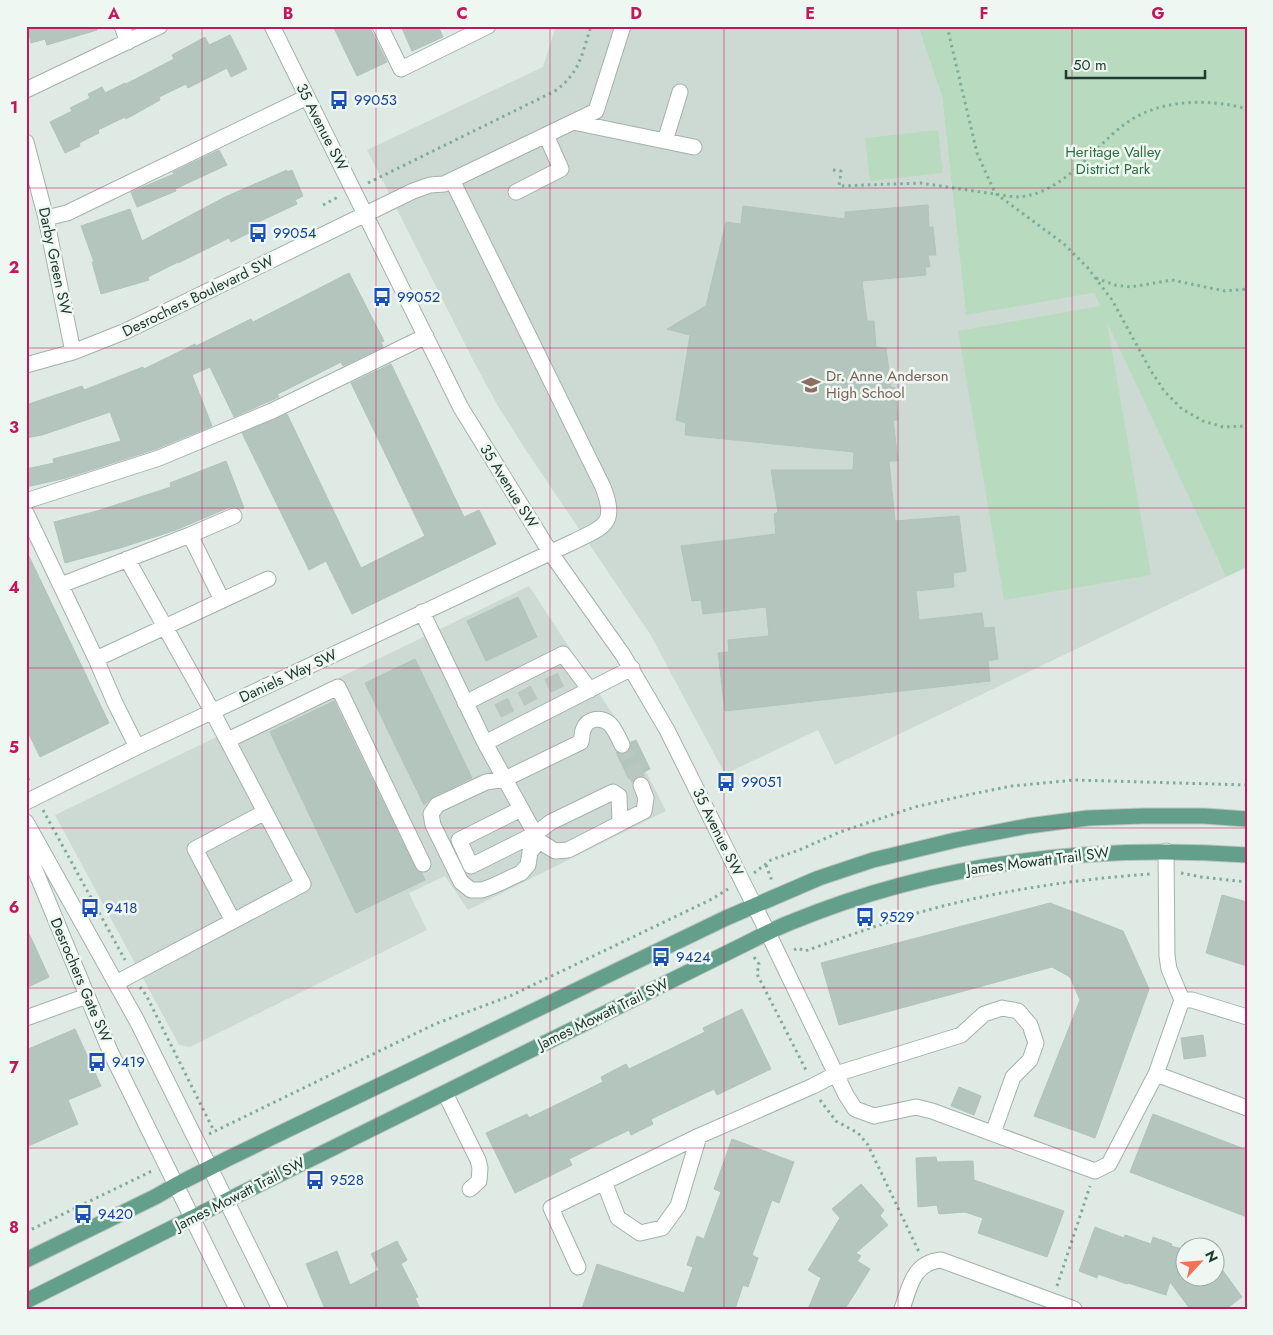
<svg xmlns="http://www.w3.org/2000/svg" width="1273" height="1335" font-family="Jost,sans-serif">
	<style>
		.built { fill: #cddad3 }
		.green { fill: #b8dbbf }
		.building { fill: #b4c5bd; stroke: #b1c3bb }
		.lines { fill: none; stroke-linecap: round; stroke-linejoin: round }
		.minor-tunnel { stroke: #b9c7c0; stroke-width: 15; stroke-dasharray: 15 8; stroke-linecap: butt }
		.minor-casing { stroke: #a2b2ab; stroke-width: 17 }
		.major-casing { stroke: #bcc4c1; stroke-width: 17 }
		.path { stroke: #7fad9c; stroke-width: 3; stroke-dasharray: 2.5 4; stroke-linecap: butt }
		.minor { stroke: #fff; stroke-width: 15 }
		.major { stroke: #649f8c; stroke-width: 15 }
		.grid { fill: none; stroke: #c2185b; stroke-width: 1; stroke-opacity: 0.55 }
		.labels { text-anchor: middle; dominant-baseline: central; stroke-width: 5; stroke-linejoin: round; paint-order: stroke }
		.transit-label { font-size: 15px; fill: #164399; stroke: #eff7f2; text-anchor: start }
		.street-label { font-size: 15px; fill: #203a31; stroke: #eff7f2 }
		.park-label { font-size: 15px; fill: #2b7041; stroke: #eff7f2 }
		.education-label { font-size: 15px; fill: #785e54; stroke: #eff7f2; text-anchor: start }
		.neatline { fill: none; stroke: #c2185b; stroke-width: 2 }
		.grid-label { font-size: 16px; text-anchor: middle; font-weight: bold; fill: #c2185b }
	</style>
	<rect width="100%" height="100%" fill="#dfeae4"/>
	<path class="built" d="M556,26H918L942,97L966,314L1094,293L1226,577L835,765L818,730L725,774L650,634L527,452L498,406L475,364L367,150L543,67Z
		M529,586L631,742L666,811L468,910L445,876L409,893L427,930L190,1047L179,1045L55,815Z"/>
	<path class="green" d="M918,26H1247V567L1226,577L1107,322L1151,575L1004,600L958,331L1100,306L1094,293L966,315L942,97Z
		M938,130L943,173L870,181L865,138Z"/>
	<path class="building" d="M27,26H97V30L47,45L45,39L31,43Z
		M333,26H369L387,62L357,76Z
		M401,26H438L443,37L412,51Z
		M230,35L247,69L231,77L227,68L188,88L186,84L159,97L160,100L126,119L125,117L98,130L99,133L79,143L80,146L65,153L50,122L72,111L70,108L90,98L88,94L102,87L105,93L125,83L126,84L174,59L172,55L205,37L209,45Z
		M219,150L227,165L175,189L176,191L137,207L131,192L174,174L173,172Z
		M287,170V172L292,170L303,196L295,200L297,204L254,224L257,229L231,242L229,238L178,263V262L148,277L149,280L101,294L92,262H94L81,226L130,209L142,241L225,197Z
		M928,205L929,227H933L936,255H928L930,267H925L926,275L862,281L867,321H874L876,347L886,348L891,387L895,388L898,420H893L898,461H889L895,521L959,516L966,571L953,573L954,587L916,591L919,620L982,613L984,628L994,627L998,659L988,661L990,681L725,711L718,653L729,652L728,640L769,636L766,607L703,614L701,600L692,601L681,546L776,534L774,514L778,512L771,470H853L854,452L685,435L686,423L676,420L690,335L667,329L706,306L726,222L741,224L743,206L845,219V212Z
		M349,273L384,341L381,342L383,347L343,366L341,362L284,391L277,394L279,397L234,417L210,367L192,375L212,426L156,449L66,478L26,487V469L54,463L53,459L121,441L110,412L42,435L26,438V405L82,386L84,390L143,367L144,369L195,344L196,346L251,319L253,322Z
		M391,364L464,517L479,510L496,544L352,614L326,561L309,570L242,433L287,414L361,568L425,536L351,383Z
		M226,461L244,508L240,509L236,507H230L176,530L120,548L65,563L54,522L97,511L171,487L170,483Z
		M26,550L109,723L40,757L26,728Z
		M518,597L537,637L486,661L467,621Z
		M415,659L472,778L433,797L424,805L365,683Z
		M334,701L415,868L422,873L425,880L356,913L270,732Z
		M636,740L650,769L629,779L616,752L620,754L626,753L630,750L631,742Z
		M1222,895L1247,902V966L1206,953Z
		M1050,903L1123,931L1149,989L1095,1138L1034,1116L1080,1000L1070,977L1052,967L839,1025L821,963Z
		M26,927L49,977L26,988Z
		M742,1009L771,1069L717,1095L714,1089L651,1119L653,1124L631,1135L629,1130L569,1159L572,1165L515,1193L486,1133L527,1114L529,1118L603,1082L601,1077L626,1064L629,1069L705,1032L703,1028Z
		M75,1029L101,1086L68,1100L78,1124L26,1147V1050Z
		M1203,1035L1206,1056L1184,1059L1181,1038Z
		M959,1087L981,1096L974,1115L951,1106Z
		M1153,1114L1247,1150V1217L1130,1172Z
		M732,1139L794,1162L779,1203L772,1200L752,1255L758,1258L748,1287L743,1285L735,1309H582L597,1264L684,1293L693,1267L687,1265L697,1236L704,1239L721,1192L714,1189Z
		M936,1157L937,1162L973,1161L974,1180L1064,1211L1047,1257L978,1233L983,1218L965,1212L939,1214L937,1205L918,1207L916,1158Z
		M861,1184L884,1210L880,1216L888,1225L856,1253L861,1256L857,1261L870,1269L845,1309H808L821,1278L808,1270L840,1218L832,1209Z
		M1095,1227L1124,1238L1125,1235L1151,1244L1153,1237L1172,1244L1171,1246L1186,1250V1256L1179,1278H1216V1261L1242,1297L1226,1309H1190L1170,1282L1166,1295L1128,1283L1127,1284L1098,1274L1097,1278L1079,1271Z
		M397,1241L407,1260L401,1264L418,1297L415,1298L420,1309H325L306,1264L337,1251L350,1285L379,1270L371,1254Z"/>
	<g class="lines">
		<path class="minor-tunnel" d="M551,676L558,691
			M524,689L532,704
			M501,701L508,715
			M622,745L641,785"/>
		<g class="minor-casing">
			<path id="minor" d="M122,26L128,42
				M272,26L461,408L550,552L623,655L667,730L768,933L846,1095L855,1109L874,1116L916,1107L932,1111L1095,1171L1109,1164L1156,1074L1182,1000H1192L1247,1017
				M380,26L401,69L488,26
				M26,90L160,26
				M573,122L694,147
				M665,141L680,92
				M26,142L46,218L73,352
				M516,192L561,169L546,135
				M46,218L67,213L307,97
				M26,365L73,352L126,331L413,191L430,185L444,184L596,111L623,26
				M26,501L159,458L272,411L426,336
				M26,513L96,659L115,703L137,747
				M190,535L222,600
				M61,585L190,535L234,516
				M422,612L485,743L632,668
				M96,659L268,579
				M465,703L563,654L590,690
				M228,740L338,687L423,864
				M485,743L539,841L555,851L568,850L644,811L646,798L641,785
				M26,802L137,747L575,541C605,526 617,524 603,487L452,180
				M521,809L459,840L471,866L535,834L551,822L613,792L619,796L620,823
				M26,822L137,1021L280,1309
				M539,841L530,852L528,865L521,873L493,886L482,890H471L461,882L433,825L431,814L437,805L486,782L505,779L581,742C582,738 582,733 583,730C587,718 601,716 610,724C615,730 619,738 622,745
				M26,848L110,1051L237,1309
				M1166,851L1167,956L1169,969L1182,1000
				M233,921L195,849L265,812
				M116,983L303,884L212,711L127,559
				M26,1018L87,996
				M1156,1074L1247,1108
				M445,1093L478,1160L480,1168L479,1181L470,1189
				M604,1182L618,1218L640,1233L662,1228L678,1206L699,1136
				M578,1267L551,1208L699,1136L813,1086L836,1074L961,1035L984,1014L1002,1008L1018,1011L1030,1025L1036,1043L1030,1060L1013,1077L993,1133
				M902,1309C910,1286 913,1263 941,1260L1074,1309"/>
		</g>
		<g class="major-casing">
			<path id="major" d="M26,1260L155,1197L176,1185L229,1158L726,918L819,878L873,860L956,840L1028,826L1088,818L1143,816H1204L1247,819
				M26,1301L248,1190L745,944C759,937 774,929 789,923C934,863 1091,844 1247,855"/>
		</g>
		<path class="path" d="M947,26L977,153L995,193L1064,244L1087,267L1112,300L1151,371L1165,392L1182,409L1203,421L1223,427L1247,426
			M833,170L841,171L839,186L920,183L1015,197C1062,196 1090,150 1125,124C1158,99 1209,98 1247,109
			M368,183L555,91C580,73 582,54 591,26
			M323,205L340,196
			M1096,278L1115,285L1131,287L1172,280L1225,291L1247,289
			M26,772L29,782
			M43,810L125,960
			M766,865L772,881
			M754,873L771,860L799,850L840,832L915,807L967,795L1012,786L1075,780L1247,785
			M1181,873L1201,877L1247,882
			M794,950L798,948L805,951C851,935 896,918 943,906C1010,889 1080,879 1150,874
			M754,957L759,964L757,974L807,1072
			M140,987L146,995L214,1131
			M820,1100L836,1121L858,1133L868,1145L919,1252
			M209,1134L435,1024L510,996L712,899L728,889
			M26,1232L152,1171
			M1057,1286L1090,1186"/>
		<use href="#minor" class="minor"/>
		<use href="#major" class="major"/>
	</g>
	<path class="grid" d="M202,26V1309M376,26V1309M550,26V1309M724,26V1309M898,26V1309M1072,26V1309M26,188H1247M26,348H1247M26,508H1247M26,668H1247M26,828H1247M26,988H1247M26,1148H1247"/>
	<defs>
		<g id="bus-bare" transform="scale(1.5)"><path d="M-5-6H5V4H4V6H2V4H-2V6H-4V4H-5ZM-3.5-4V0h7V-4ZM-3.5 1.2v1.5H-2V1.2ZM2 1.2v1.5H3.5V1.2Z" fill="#1a4fb4" stroke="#eff7f2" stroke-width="2.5" paint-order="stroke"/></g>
		<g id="school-bare" transform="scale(1.5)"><path d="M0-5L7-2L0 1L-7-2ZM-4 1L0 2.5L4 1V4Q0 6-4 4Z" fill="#8d6e63" stroke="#eff7f2" stroke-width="2.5" paint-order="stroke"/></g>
	</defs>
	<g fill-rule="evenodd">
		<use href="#bus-bare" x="339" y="100"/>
		<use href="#bus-bare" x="258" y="233"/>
		<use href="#bus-bare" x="382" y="297"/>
		<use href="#school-bare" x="811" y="385"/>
		<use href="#bus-bare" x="726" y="782"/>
		<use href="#bus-bare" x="90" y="908"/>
		<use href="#bus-bare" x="865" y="917"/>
		<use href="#bus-bare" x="661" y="957"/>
		<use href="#bus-bare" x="97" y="1062"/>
		<use href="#bus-bare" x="315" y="1180"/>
		<use href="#bus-bare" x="83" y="1214"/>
	</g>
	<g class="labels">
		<g class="transit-label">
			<text x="354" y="100">99053</text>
			<text x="273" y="233">99054</text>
			<text x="397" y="297">99052</text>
			<text x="741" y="782">99051</text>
			<text x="105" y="908">9418</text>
			<text x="880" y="917">9529</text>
			<text x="676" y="957">9424</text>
			<text x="112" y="1062">9419</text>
			<text x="330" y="1180">9528</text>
			<text x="98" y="1214">9420</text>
		</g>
		<g class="street-label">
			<text transform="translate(322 127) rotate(63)">35 Avenue SW</text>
			<text transform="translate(55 261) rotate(78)">Darby Green SW</text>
			<text transform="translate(198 296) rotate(-26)">Desrochers Boulevard SW</text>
			<text transform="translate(509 486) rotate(58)">35 Avenue SW</text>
			<text transform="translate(288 676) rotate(-25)">Daniels Way SW</text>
			<text transform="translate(718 832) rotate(64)">35 Avenue SW</text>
			<text transform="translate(1038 861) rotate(-7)">James Mowatt Trail SW</text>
			<text transform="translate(81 980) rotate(67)">Desrochers Gate SW</text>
			<text transform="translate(603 1014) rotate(-26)">James Mowatt Trail SW</text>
			<text transform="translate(240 1194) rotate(-27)">James Mowatt Trail SW</text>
		</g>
		<g class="park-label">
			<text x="1113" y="152">Heritage Valley<tspan x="1113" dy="17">District Park</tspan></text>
		</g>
		<g class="education-label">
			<text x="826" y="376">Dr. Anne Anderson<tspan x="826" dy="17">High School</tspan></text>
		</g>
	</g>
	<rect width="1273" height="1335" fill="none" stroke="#eff7f2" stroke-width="55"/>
	<g transform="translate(1200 1262) rotate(64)"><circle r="24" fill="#eff7f2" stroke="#9caba5"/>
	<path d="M0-4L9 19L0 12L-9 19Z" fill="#f07257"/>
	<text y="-8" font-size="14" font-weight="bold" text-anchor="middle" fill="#203a31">N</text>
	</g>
	<path d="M1066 70v8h139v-8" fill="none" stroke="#203a31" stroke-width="2.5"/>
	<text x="1073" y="70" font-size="15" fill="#203a31" stroke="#eff7f2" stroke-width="4" paint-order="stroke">50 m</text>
	<rect x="28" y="28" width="1218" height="1280" class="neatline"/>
	<g class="grid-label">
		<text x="114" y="19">A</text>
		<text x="288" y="19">B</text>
		<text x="462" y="19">C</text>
		<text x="636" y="19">D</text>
		<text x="810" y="19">E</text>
		<text x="984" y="19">F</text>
		<text x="1158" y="19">G</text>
		<text x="14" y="113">1</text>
		<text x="14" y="273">2</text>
		<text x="14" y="433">3</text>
		<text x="14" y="593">4</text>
		<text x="14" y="753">5</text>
		<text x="14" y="913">6</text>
		<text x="14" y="1073">7</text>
		<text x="14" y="1233">8</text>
	</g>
</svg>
